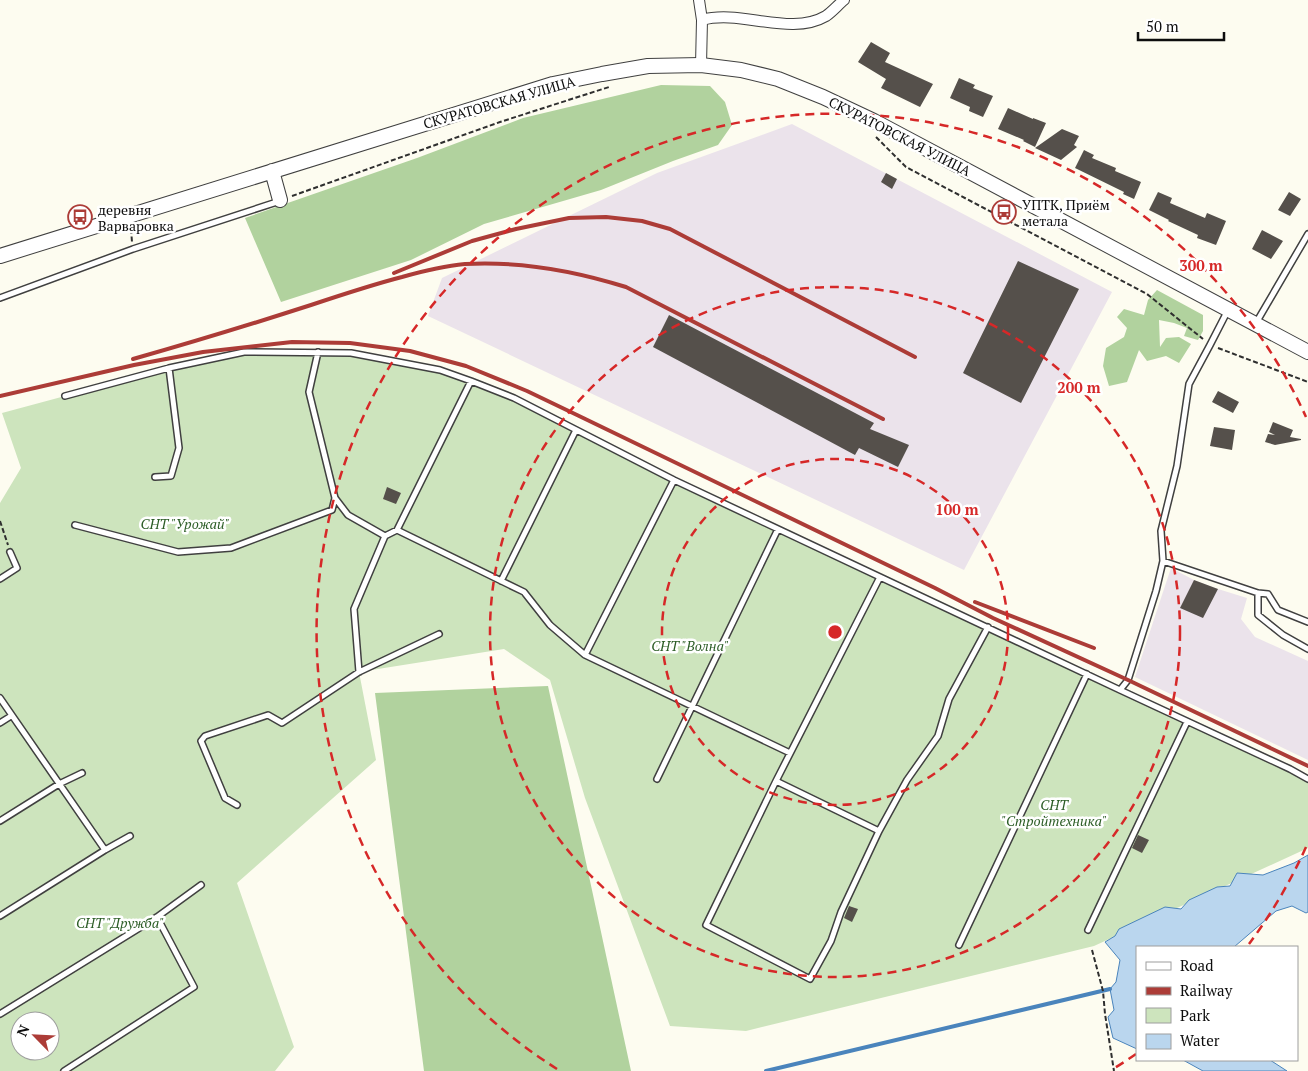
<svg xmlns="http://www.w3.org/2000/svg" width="1308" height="1071" font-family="'PT Serif',serif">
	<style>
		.industrial { fill: #ebe3eb }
		.green { fill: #cde4bd; fill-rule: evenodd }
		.forest { fill: #b1d29e }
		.water { fill: #bad6ee; stroke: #4a84bc }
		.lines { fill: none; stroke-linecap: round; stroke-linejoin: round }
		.stream { stroke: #4a84bc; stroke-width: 4 }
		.building { fill: #55504b }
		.service-casing { stroke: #404040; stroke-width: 8 }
		.minor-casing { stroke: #404040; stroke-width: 12 }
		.tertiary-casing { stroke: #404040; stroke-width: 16 }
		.path { stroke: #2f2f2f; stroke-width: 2; stroke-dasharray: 5 2.5; stroke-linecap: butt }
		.service { stroke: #fff; stroke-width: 5 }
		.minor { stroke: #fff; stroke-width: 10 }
		.tertiary { stroke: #fff; stroke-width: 14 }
		.rail { stroke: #ac3c37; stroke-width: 4 }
		.ring { fill: none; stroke: #d62828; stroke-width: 2.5; stroke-dasharray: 9 6 }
		.labels { text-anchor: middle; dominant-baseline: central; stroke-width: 5; stroke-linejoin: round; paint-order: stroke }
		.street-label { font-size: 14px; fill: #0d0d0d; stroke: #fff }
		.poi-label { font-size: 14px; fill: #0d0d0d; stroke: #fff; text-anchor: start }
		.park-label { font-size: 14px; font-style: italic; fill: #2c5d26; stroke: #fff }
		.centre { fill: #d62828; stroke: #fff; stroke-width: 2.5 }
		.ring-label { font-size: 15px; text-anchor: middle; font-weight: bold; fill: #d62828; stroke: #fff; stroke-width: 5; stroke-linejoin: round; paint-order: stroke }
	</style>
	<rect width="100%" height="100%" fill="#fdfcf0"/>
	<path class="industrial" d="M792,124L1112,292L964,570L428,316L442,278L657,173Z
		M1171,568L1194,580L1218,589L1247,598L1241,619L1255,637L1308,661V760L1135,677L1162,595Z"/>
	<path class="green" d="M244,352L351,353L440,370L514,398L674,480L1308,777V848L1094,946L746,1031L670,1026L585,798L550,680L504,649L359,672L376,760L237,883L294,1047L275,1071H0V503L21,468L2,413L169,368ZM20,1021H50V1051H20Z"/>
	<path class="forest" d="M661,85L710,86L725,102L732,125L718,145L673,161L601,190L484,224L411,260L281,302L245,218L417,158L523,118Z
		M1157,290L1203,315V331L1198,340L1184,336L1187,328L1174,323L1159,320L1160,347L1166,338L1179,337L1191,344L1179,363L1166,356L1147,361L1139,350L1127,382L1109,386L1103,366L1106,348L1124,337L1127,328L1117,317L1124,309L1144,315L1148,300Z
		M548,686L631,1071H424L375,693Z"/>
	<path class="water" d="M1308,855V912L1306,913L1292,906L1276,911L1234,947H1137V1049L1113,1038L1108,1017L1114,1010L1110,989L1116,982L1120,960L1105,942L1115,936L1119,929L1165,907L1181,909L1189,900L1217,887L1230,886L1237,873L1263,875L1294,863Z
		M1183,1060H1270L1287,1071H1203Z"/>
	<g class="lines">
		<path class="stream" d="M766,1071L1110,989"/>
	</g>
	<path class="building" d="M871,42L890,53L885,62L933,84L920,107L881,88L886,79L858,62Z
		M959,78L975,85L973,88L993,96L983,117L969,111L970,107L950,98Z
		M1008,108L1033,119V118L1046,123L1035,147L1023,141L1024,140L998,129Z
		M1062,129L1079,136L1074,145L1077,147L1061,160L1035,148Z
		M1084,150L1094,155L1092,158L1116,168L1115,171L1141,182L1134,199L1123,194L1124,192L1075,168Z
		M886,173L897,179L892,189L881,182Z
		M1158,192L1172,198L1170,203L1205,218L1207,213L1226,221L1216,245L1197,238L1198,235L1168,221L1169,220L1149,210Z
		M1289,192L1301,199L1290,216L1278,210Z
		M1262,230L1283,241L1271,259L1252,249Z
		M1018,261L1079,289L1021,403L963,373Z
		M669,315L874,423L870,429L909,445L898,467L859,448L855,455L653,347Z
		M1218,391L1239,402L1233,413L1212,402Z
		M1273,422L1293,430L1290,437L1301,439V440L1275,445L1265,442L1268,434L1275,435L1269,432Z
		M1214,427L1235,430L1232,450L1210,446Z
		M387,487L401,493L396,504L383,499Z
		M1194,580L1218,589L1203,618L1180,608Z
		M1138,835L1149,840L1142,853L1132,848Z
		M849,906L858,909L852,922L844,918Z"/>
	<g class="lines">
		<g class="service-casing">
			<path id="service" d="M0,298L133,249L280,201
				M1256,323L1308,234
				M318,352L309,392L335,498L348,515L385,536L354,609L359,672
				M65,396L169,368L244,352L351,353L440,370L471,381L514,398L674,480L1120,690L1290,769L1308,779
				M155,477L171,476L179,448L169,368
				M75,525L178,552L231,548L332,510L335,498
				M397,530L524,592L550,625L585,655L790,753
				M385,536L397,530L471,381
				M1163,561L1258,593L1268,594L1278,610L1308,622
				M880,577L776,781L706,925L810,979L831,941L841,912L879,831L907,780L938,736L949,699L988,627
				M0,579L17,568L10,552
				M501,581L576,430
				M1258,593V615L1283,635L1308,649
				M585,655L674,480
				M1120,690L1128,680L1156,591L1163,561L1161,531L1177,466L1189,384L1210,345L1228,310
				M0,698L105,850
				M0,723L11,716
				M657,779L778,529
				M776,781L879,831
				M237,805L225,798L201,741L205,736L268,715L282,723L359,672L439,634
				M0,821L59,784L82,773
				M0,916L105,850L130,836
				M1088,930L1187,722
				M959,945L1087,674
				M0,1014L157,917L201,885
				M64,1071L194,987L157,917"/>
		</g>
		<g class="minor-casing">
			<path id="minor" d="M699,0L702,20L701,65
				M702,20C741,9 790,37 826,16C832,12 838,5 844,0"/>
		</g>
		<g class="tertiary-casing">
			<path id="tertiary" d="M272,171L280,200
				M0,256L553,84L602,74L648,66L701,65L741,70L778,79L823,97L874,121L1308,352"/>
		</g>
		<path class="path" d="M876,137L906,167L1147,294L1203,339
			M292,196L500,122L609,87
			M131,229L132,242
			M1218,348L1308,382
			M0,521L8,545
			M1092,950L1103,991L1105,1014L1114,1071"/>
		<use href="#service" class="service"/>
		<use href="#minor" class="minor"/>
		<use href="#tertiary" class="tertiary"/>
		<path class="rail" d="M394,273L472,241L516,229L569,218L606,217L642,221L670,229L915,357
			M133,359C193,342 252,324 311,305C341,295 371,285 402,277C423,271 443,266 465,264C519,261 575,271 626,287L883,419
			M0,396L134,365L203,352L292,342L350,343L410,351L466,366L527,391L577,415L935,588L993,618L1128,680L1308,766
			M975,602L1094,648"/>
	</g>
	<g class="ring">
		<circle cx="835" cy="632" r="173"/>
		<circle cx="835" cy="632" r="345"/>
		<path d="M1306 847A518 518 0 0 1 1249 944M1136 1054A518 518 0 0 1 1113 1069M557 1069A518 518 0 1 1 1306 417"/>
	</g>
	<defs>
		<g id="bus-ring" transform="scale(1.25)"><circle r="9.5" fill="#fff" stroke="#ac3c37" stroke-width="1.5"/><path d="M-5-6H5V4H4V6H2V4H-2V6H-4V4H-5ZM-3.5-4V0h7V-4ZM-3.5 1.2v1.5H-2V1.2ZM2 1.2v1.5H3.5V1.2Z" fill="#ac3c37"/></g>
	</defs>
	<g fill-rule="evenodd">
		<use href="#bus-ring" x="1004" y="212"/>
		<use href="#bus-ring" x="80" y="217"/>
	</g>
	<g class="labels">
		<g class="street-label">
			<text transform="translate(499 102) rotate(-16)">СКУРАТОВСКАЯ УЛИЦА</text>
			<text transform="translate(900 136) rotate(27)">СКУРАТОВСКАЯ УЛИЦА</text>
		</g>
		<g class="poi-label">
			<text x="1022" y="204">УПТК, Приём<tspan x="1022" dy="16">метала</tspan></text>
			<text x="98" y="209">деревня<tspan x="98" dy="16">Варваровка</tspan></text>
		</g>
		<g class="park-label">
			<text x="185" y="523">СНТ "Урожай"</text>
			<text x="690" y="645">СНТ "Волна"</text>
			<text x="1054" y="804">СНТ<tspan x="1054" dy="16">"Стройтехника"</tspan></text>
			<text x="120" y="922">СНТ "Дружба"</text>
		</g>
	</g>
	<circle cx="835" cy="632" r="8" class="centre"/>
	<g class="ring-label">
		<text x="1201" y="271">300 m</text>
		<text x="1079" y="393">200 m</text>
		<text x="957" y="515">100 m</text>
	</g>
	<rect x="1136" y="946" width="162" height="115" fill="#ffffff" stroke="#9e9e9e"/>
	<rect x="1146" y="962" width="25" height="8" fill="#ffffff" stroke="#9e9e9e"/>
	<text x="1180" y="971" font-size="15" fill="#0d0d0d">Road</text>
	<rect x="1146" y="987" width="25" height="8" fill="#ac3c37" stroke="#9e9e9e"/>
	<text x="1180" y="996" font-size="15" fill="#0d0d0d">Railway</text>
	<rect x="1146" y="1008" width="25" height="15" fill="#cde4bd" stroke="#9e9e9e"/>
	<text x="1180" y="1021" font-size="15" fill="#0d0d0d">Park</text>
	<rect x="1146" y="1034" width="25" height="15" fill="#bad6ee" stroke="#9e9e9e"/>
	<text x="1180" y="1046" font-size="15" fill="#0d0d0d">Water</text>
	<g transform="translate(35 1036) rotate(294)"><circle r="24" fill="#ffffff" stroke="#9e9e9e"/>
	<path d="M0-4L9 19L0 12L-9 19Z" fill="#ac3c37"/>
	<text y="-8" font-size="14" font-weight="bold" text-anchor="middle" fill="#0d0d0d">N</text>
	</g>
	<path d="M1138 32v8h86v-8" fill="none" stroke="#0d0d0d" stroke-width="2.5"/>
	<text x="1146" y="32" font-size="15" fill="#0d0d0d" stroke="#ffffff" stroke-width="4" paint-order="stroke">50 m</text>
</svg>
